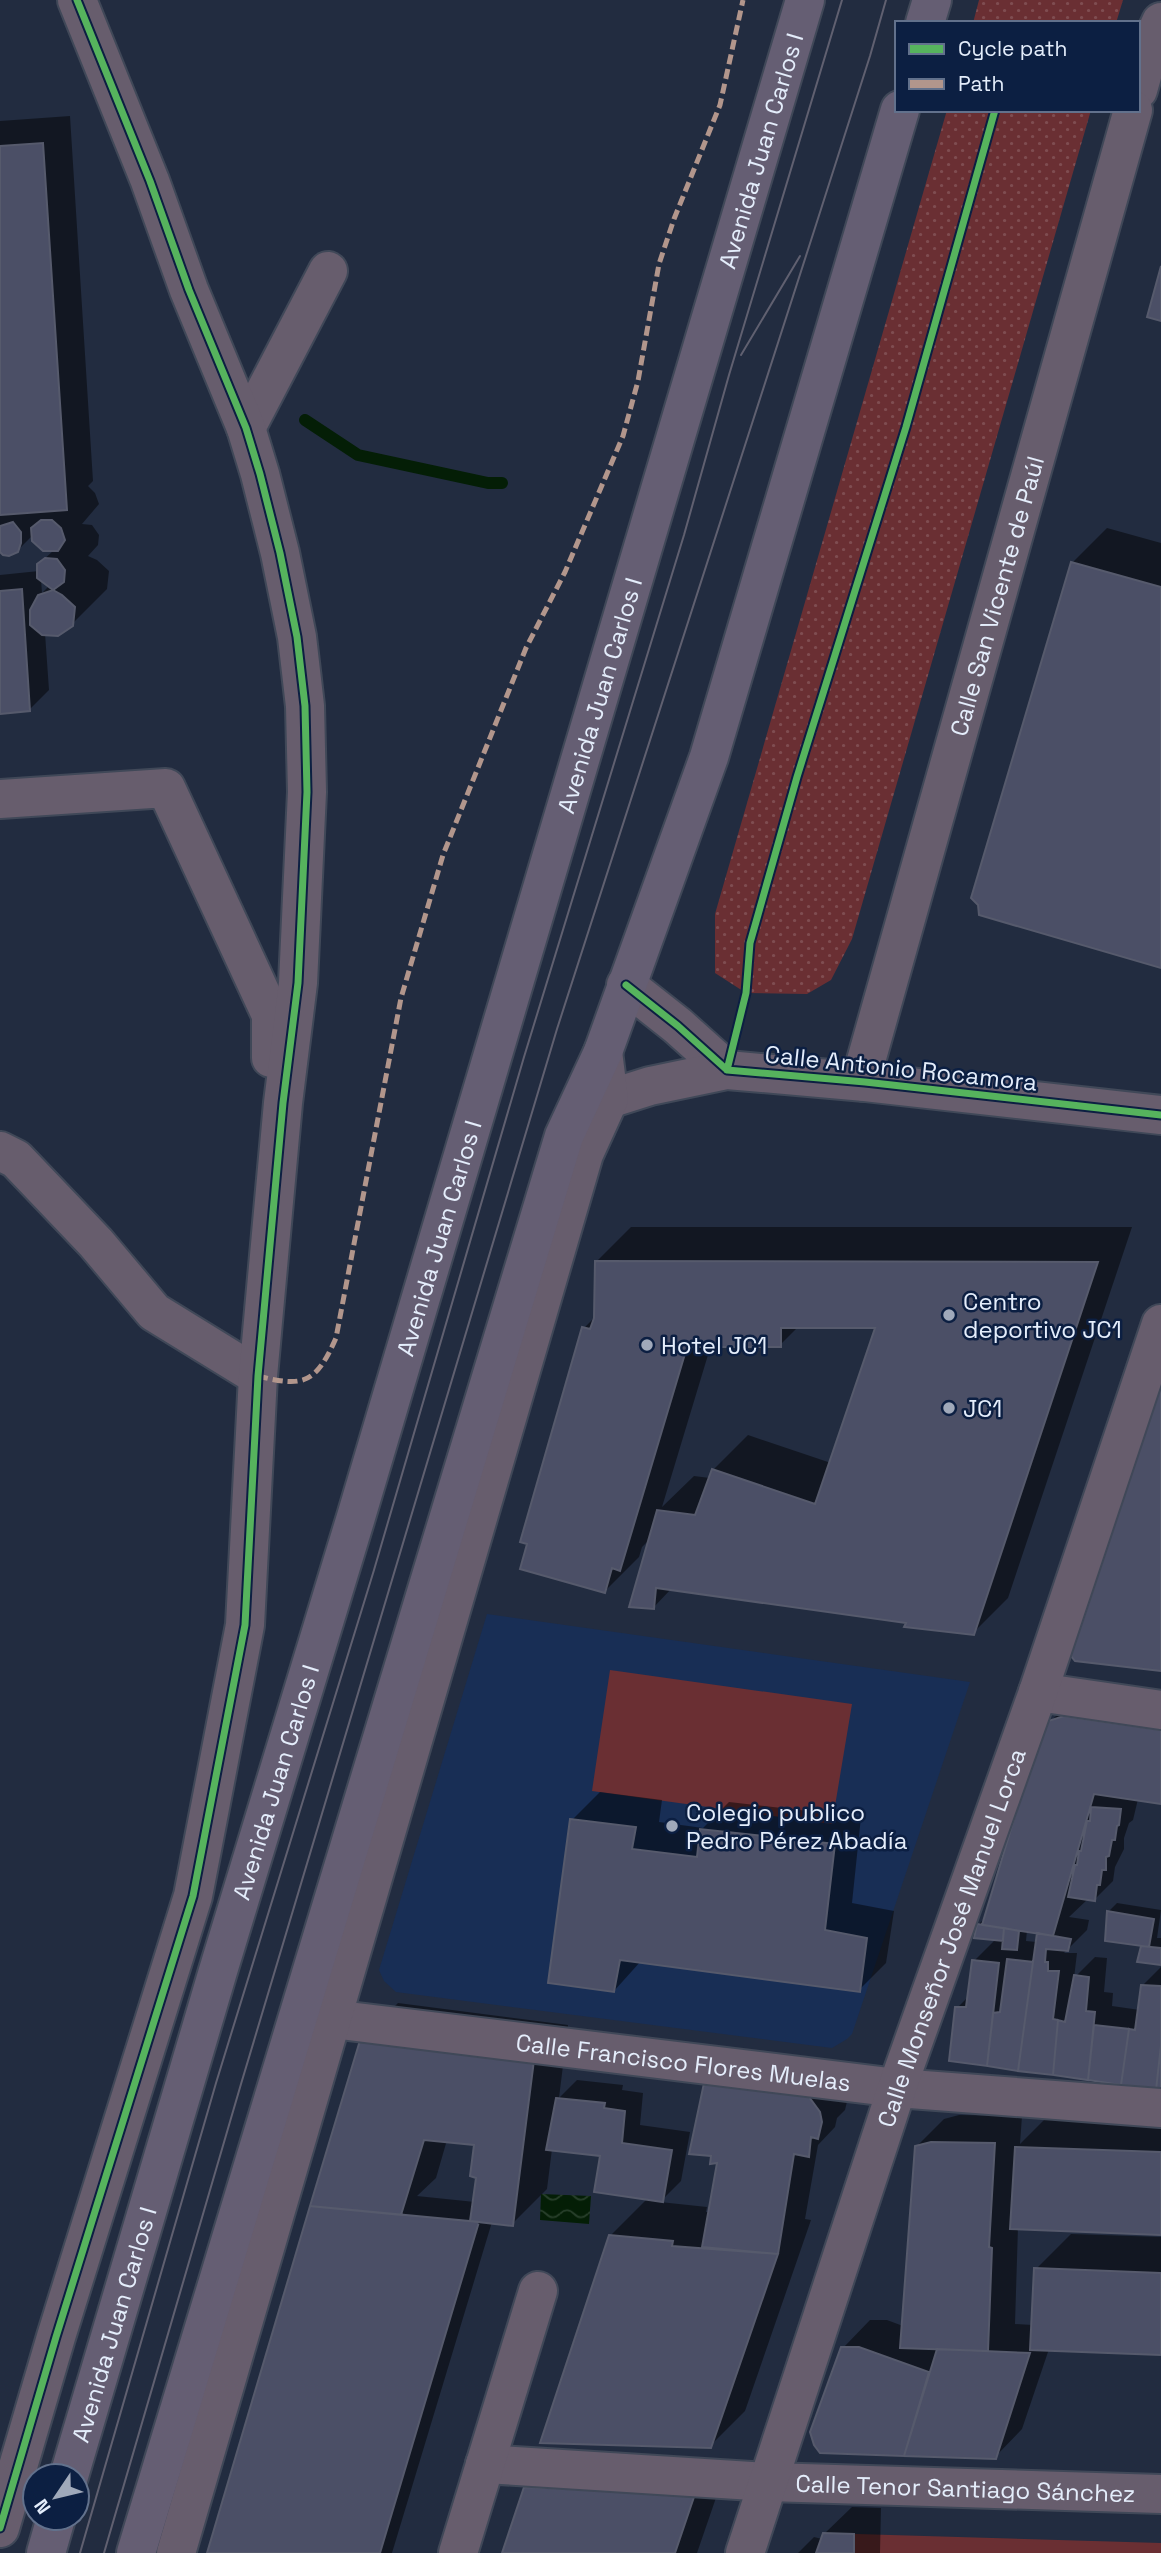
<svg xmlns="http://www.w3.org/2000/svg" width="1161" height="2553" font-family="'Space Grotesk',sans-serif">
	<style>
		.built { fill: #182e55 }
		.grass { fill: url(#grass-dots) }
		.pitch { fill: #6a2f33 }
		.water { fill: url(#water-waves) }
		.shadow { fill: #0007; fill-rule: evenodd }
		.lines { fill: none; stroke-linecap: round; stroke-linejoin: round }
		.stream { stroke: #041e06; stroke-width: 12 }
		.building { fill: #4b4f66; stroke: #565a6c; stroke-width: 2 }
		.minor-casing { stroke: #404858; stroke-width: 42 }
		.major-casing { stroke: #404858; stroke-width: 42 }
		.minor { stroke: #675d6d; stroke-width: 38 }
		.major { stroke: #655e73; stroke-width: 38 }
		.tram { stroke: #606070; stroke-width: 2 }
		.quiet { stroke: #b2968c; stroke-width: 5; stroke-dasharray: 10 5; stroke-linecap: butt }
		.cycleway-casing { stroke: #0c1f42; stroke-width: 11 }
		.cycleway { stroke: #56b35d; stroke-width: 7 }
		.poi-dot { fill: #a0a9ba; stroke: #0c1f42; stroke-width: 2.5 }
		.labels { text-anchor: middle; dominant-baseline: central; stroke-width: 5; stroke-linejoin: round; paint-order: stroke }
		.street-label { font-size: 24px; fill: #e4edfb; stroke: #0c1f42 }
		.poi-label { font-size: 24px; fill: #e4edfb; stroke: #0c1f42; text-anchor: start }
	</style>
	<defs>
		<pattern id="grass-dots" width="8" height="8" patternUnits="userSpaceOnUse" patternTransform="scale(1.75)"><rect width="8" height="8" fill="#6a2f33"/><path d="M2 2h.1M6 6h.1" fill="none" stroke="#7f4d51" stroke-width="1.8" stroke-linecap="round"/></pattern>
		<pattern id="water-waves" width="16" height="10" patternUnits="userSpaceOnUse" patternTransform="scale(1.75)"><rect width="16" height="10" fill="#041e06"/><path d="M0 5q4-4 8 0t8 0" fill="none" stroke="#283f2b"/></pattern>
	</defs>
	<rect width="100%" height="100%" fill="#222c40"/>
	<path class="built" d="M487,1614L970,1682L852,2034L847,2039L832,2048L396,1992L384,1981L379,1970Z"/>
	<path class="grass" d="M979,0H1123L1116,23H973Z
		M947,110H1091L852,939L831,980L807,994L746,993L715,973V914Z"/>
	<path class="pitch" d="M610,1670L852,1704L832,1824L592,1791Z
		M823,2533L1161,2543V2553H816Z"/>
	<path class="water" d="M541,2194L591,2196L589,2224L540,2220Z"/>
	<path class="shadow" d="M70,116L93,481L88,486L95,493L99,504L82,524L92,525L99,535L98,545L88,556L97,560L109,571L107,589L71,625L45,633L49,690L30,709L0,712V575L39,571V564L54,550L33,535L17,551L0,550V121ZM41,579L49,586L42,593Z
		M1107,528L1161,543V966L1072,563Z
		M631,1227H1132L1008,1598L973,1633L672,1588L653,1608L651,1538L642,1547L639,1557L604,1592L584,1328L596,1316L597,1261ZM799,1326H877L831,1463L748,1435L713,1470L710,1478L694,1476L662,1507L711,1345H780Z
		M1085,1687L1161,1691V1802L1138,1799L1133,1820L1129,1823L1124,1838V1849L1115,1867L1113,1881L1094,1900L1088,1899L1069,1917L1089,1920L1087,1930L1064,1953H1077L1074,1978L1095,1957L1107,1958L1104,1992L1113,1993L1112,2006L1140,2010L1143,1985L1161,1967V2088L951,2060L957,2008L969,1996L974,1961L996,1939L978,1925L986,1917L1049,1723ZM1027,1930L1039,1932L1037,1942L1026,1941Z
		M600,1792L662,1800L659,1822L703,1828L729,1802L861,1817L852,1903L894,1911L886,1963L859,1990L641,1961L614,1991L572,1820Z
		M1117,1903L1161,1910L1157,1938H1161V1964L1139,1960L1143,1944L1108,1912Z
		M398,2003L568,2025L559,2098L577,2080L623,2085L622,2090L643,2093L640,2125L690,2132L681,2181L660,2202L707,2207L706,2212H710L719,2162L706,2084L849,2093L845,2110L837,2118L835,2127L818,2145L805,2219L811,2220L745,2411L710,2446L610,2236L648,2198L603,2154L552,2149L547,2189L512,2224L492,2222L392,2553H209L363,2038ZM447,2140L476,2143L478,2176L475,2202L417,2196L436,2178Z
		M1051,2113L1161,2117V2233L1018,2227L1015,2324L1033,2325L1036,2269L1071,2234L1161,2237V2353L1049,2349L1022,2429L995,2457L821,2451L843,2348L870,2320H887L903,2326L916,2147L944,2119L959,2115L1022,2116L1020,2144Z
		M561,2453L729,2460L697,2553H504L526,2488Z
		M852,2507L881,2508L880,2553H798L814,2537L822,2539L824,2534Z"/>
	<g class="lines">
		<path class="stream" d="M305,420L358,455L488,483H502"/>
	</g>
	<path class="building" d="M43,143L67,510L0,515V146Z
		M1161,266V321L1147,317Z
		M41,520H52L61,528L65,540L58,551H43L32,541L31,528Z
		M13,522L21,532V543L18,552L9,556L3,555L0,552V526Z
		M45,558L57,559L65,570L64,582L53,590L37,578V564Z
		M1071,562L1161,587V968L979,915L978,905L971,898Z
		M22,589L30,711L0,714V591Z
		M53,590L62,595L75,607L73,626L58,636L42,635L30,625V610L38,595Z
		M595,1261L1098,1262L974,1635L904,1627L906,1623L656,1588L654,1609L629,1607L657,1510L695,1515L712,1469L815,1504L875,1328H781V1347H687L620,1571L612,1568L605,1593L520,1569L527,1544L520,1542L582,1327L590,1329L594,1318Z
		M1161,1369V1671L1075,1661L1067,1651Z
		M1064,1716L1161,1730V1804L1094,1794L1053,1936L982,1925L1041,1729L1048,1721Z
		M1091,1807L1121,1809L1119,1825L1117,1826L1115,1840H1112L1109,1856L1106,1857V1870H1102L1100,1885H1097L1095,1901L1068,1897L1075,1865H1077L1079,1851H1081L1087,1821H1090Z
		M570,1819L636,1827L632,1849L697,1857L700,1829L835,1844L825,1930L867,1938L860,1992L620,1960L614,1992L548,1983Z
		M1107,1911L1154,1919L1149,1947L1105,1941Z
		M977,1924L1004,1928L1003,1941L974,1938Z
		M1004,1928L1019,1931L1017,1950L1002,1949Z
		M1037,1933L1071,1939L1068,1951L1046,1949L1045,1962H1048V1971H1059L1053,2019L1058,2020L1053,2075L1018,2071Z
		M1141,1946L1161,1948V1965L1137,1962Z
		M1007,1959L1033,1962L1018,2071L987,2066L993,2013L1000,2012Z
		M972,1960L999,1963L987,2066L949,2061L955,2007H966Z
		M1074,1975L1089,1977L1086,2011L1095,2012L1088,2080L1053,2075L1058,2020L1065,2022Z
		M1141,1985L1161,1986V2045L1156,2090L1121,2085L1129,2029L1135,2030Z
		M1094,2025L1129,2029L1121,2085L1088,2080Z
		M361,2037L534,2060L513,2226L470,2221L476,2178L470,2176L474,2145L424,2140L401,2215L310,2206Z
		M1161,2045V2090H1156Z
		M704,2083L809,2097L820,2112L822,2122L818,2139L811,2137L809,2157L794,2154L778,2254L702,2247L717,2163L710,2164L711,2156L689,2154Z
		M556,2098L605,2103L604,2108L625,2111L622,2143L672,2150L663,2202L594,2192L600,2156L546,2150Z
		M931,2142L995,2143L989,2247L992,2248L988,2351L900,2348L915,2146Z
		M1015,2147L1161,2152V2235L1010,2229Z
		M310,2206L479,2222L380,2553H207Z
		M609,2235L673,2241L672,2246L778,2254L711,2448L540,2443Z
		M1034,2268L1161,2273V2355L1030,2350Z
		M841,2347H859L929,2372L904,2456L820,2453L814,2445L810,2432Z
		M937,2349L1030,2353L996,2459L904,2456Z
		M524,2487L695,2494L675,2553H502Z
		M823,2533L854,2534V2553H816Z"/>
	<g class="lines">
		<g class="minor-casing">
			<g id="minor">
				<path d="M1138,90L1151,44L1161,22"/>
				<path d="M246,428L328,271"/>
				<path d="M0,799L166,788L271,1015V1058"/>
				<path d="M626,985L678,1026L727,1070"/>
				<path id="s1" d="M865,1082L866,1061L1133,110"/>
				<path d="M590,1115L609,1099L650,1086L727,1070L865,1082L1161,1115"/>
				<path d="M0,1151L16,1159L96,1243L154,1312L258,1376"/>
				<path d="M1038,1692L1161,1710"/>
				<path id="s2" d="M332,2019L897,2088L1161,2108"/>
				<path id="s3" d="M485,2464L769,2482L1161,2494"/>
				<path d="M0,2528L56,2337L193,1896L245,1625L258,1376L283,1103L298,983L307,792L305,706L297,637L280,553L260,474L246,428L189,290L150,181L77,0"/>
				<path d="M176,2553L584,1154L609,1099L603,1052"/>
				<path d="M458,2553L538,2291"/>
				<path id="s4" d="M745,2553L897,2088L1038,1692L1161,1324"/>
			</g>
		</g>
		<g class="major-casing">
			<g id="major">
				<path d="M925,23L932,0"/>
				<path id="s5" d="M69,2476L218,1971L356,1517L805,0"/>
				<path d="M46,2553L56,2518"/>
				<path d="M136,2553L564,1136L603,1052L709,757L900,110"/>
			</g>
		</g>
		<use href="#minor" class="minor"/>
		<use href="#major" class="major"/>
		<path class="tram" d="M741,355L800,256
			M80,2553L216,2083L374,1570L524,1057L684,535L729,375L842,0
			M104,2553L241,2084L557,1029L814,231L870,56L886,0"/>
		<path class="quiet" d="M258,1376C304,1388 316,1383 336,1338L401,998L443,855L526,648L565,572L623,436L638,381L659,264L674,219L720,105L743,0"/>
		<g class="cycleway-casing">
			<path id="cycleway" d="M626,985L678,1026L727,1070L865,1082L1161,1115
				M727,1070L746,993L750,943L797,777L906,427L995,110
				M0,2528L56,2337L193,1896L245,1625L258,1376L283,1103L298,983L307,792L305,706L297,637L280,553L260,474L246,428L189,290L150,181L77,0"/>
		</g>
		<use href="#cycleway" class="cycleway"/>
	</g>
	<g class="poi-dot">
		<circle cx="949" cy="1315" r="7"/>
		<circle cx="647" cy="1345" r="7"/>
		<circle cx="949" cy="1408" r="7"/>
		<circle cx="672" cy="1826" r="7"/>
	</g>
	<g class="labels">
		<g class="street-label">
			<text stroke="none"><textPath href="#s5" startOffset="2426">Avenida Juan Carlos I</textPath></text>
			<text stroke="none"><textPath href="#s1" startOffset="504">Calle San Vicente de Paúl</textPath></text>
			<text stroke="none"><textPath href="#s5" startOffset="1858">Avenida Juan Carlos I</textPath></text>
			<text transform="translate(901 1068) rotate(6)">Calle Antonio Rocamora</text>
			<text stroke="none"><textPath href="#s5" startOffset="1292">Avenida Juan Carlos I</textPath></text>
			<text stroke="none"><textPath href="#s5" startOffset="724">Avenida Juan Carlos I</textPath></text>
			<text stroke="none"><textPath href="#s4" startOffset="649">Calle Monseñor José Manuel Lorca</textPath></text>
			<text stroke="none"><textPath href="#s2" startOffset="354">Calle Francisco Flores Muelas</textPath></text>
			<text stroke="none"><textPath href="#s5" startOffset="158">Avenida Juan Carlos I</textPath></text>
			<text stroke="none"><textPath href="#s3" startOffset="481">Calle Tenor Santiago Sánchez</textPath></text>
		</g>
		<g class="poi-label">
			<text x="963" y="1301">Centro<tspan x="963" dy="28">deportivo JC1</tspan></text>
			<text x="661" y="1345">Hotel JC1</text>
			<text x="963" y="1408">JC1</text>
			<text x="686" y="1812">Colegio publico<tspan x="686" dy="28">Pedro Pérez Abadía</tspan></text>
		</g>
	</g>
	<rect x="895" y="21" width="245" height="91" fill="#0c1f42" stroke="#62718c" stroke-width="2"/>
	<rect x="909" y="44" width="35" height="10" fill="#56b35d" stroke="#62718c" stroke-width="2"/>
	<text x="958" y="56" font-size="21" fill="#e4edfb">Cycle path</text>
	<rect x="909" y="79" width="35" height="10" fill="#b2968c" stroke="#62718c" stroke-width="2"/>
	<text x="958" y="91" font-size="21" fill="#e4edfb">Path</text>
	<g transform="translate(56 2497) rotate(235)"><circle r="33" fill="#0c1f42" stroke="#62718c" stroke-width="2"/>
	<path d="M0-5L12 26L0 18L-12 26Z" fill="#a0a9ba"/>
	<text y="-10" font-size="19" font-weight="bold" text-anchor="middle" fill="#e4edfb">N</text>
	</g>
</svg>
